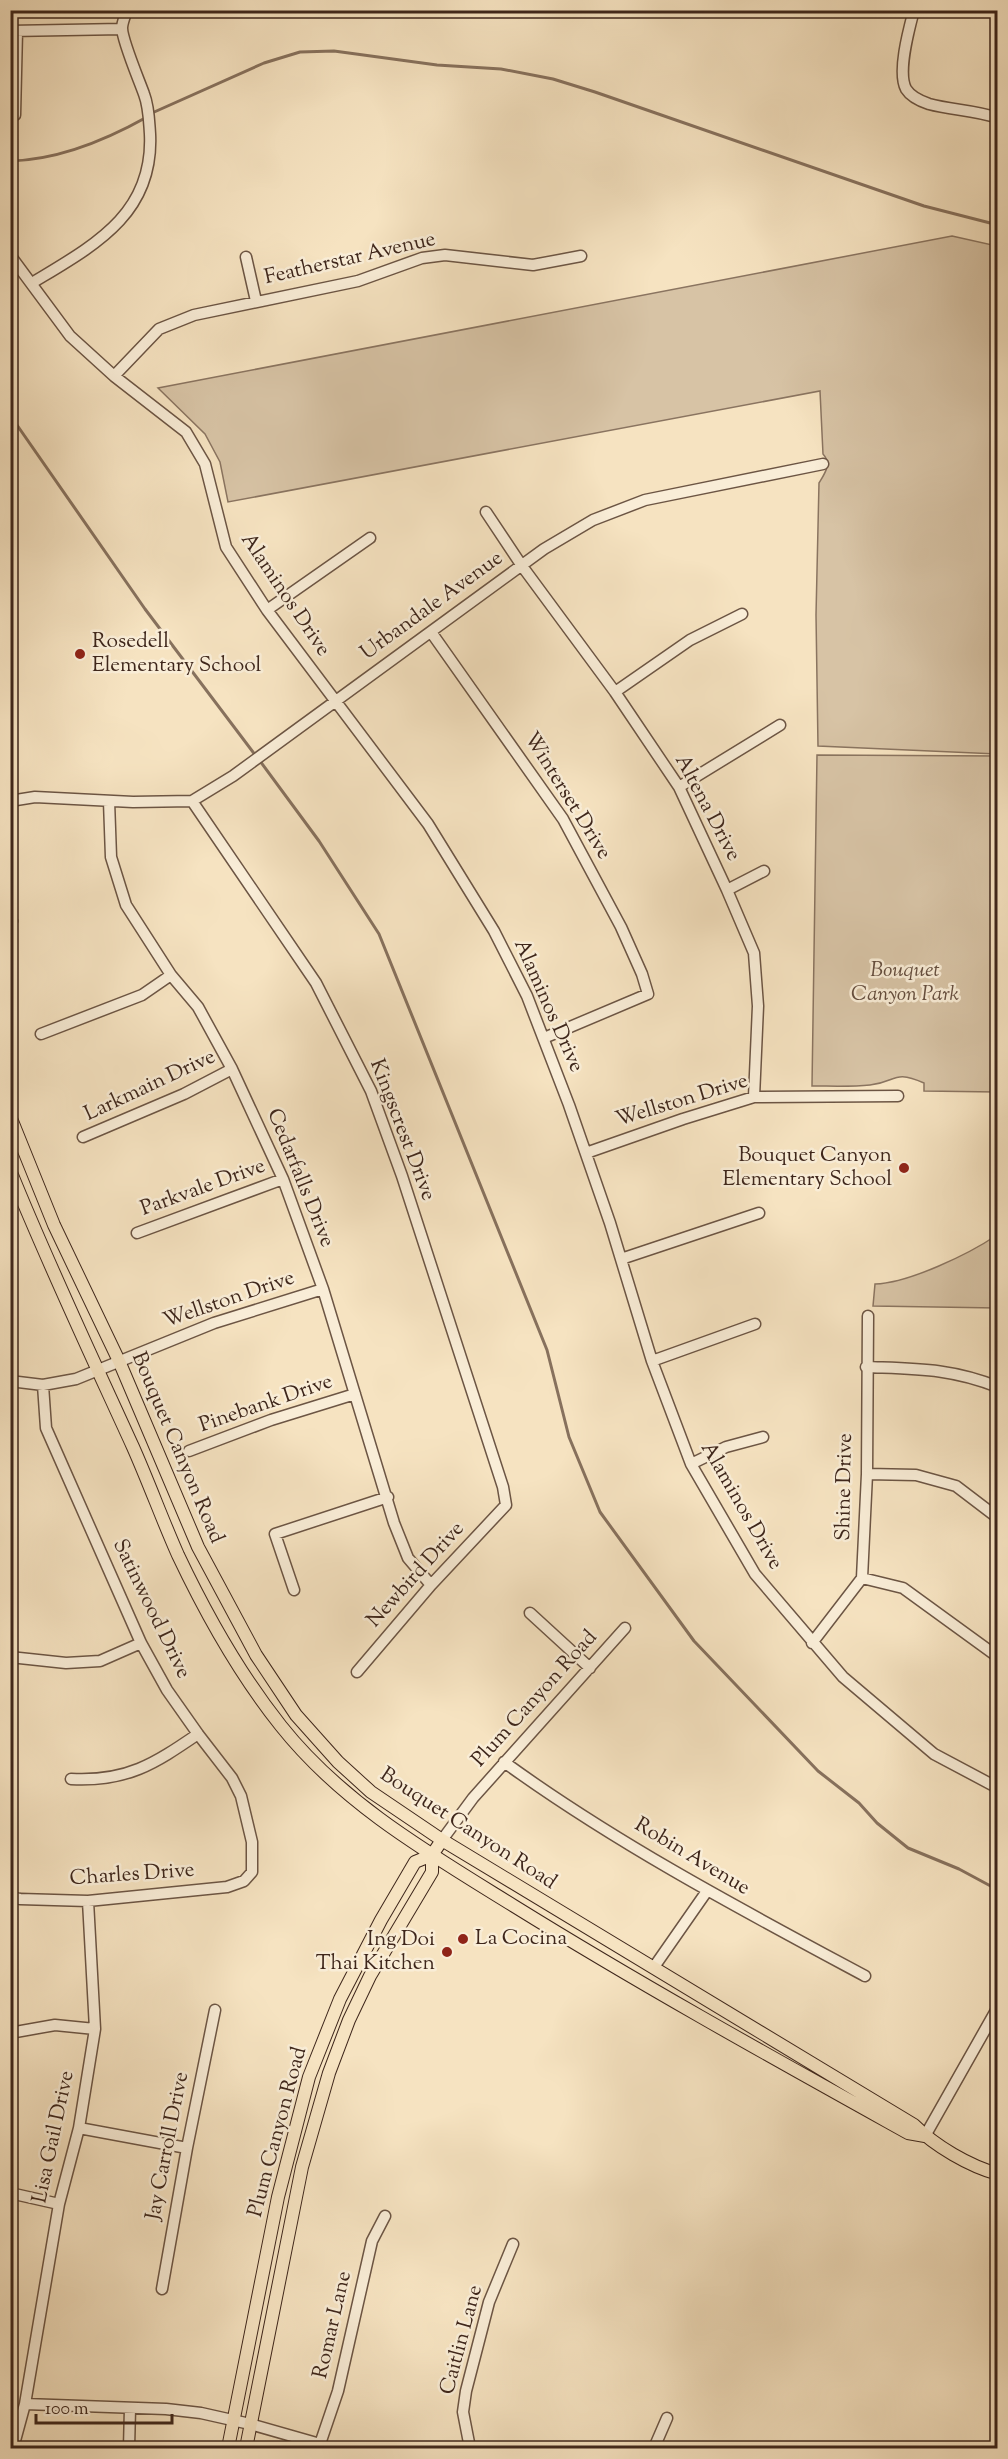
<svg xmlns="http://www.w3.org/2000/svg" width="1008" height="2459" font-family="'Sorts Mill Goudy',serif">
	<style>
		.green { fill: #d7c3a5; stroke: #8a7460; stroke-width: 1.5 }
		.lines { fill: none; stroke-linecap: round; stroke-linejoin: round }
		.stream { stroke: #87715d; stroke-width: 3 }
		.minor-casing { stroke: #6c5544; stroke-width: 13 }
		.major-casing { stroke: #3e261b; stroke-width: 14 }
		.minor { stroke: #f9edd7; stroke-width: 10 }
		.major { stroke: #f6e3c1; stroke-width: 12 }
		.poi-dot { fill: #8f2418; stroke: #f9edd7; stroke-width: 2 }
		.labels { text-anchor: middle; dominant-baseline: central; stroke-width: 5; stroke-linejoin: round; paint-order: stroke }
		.street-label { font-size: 21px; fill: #3e261b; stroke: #f9edd7 }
		.poi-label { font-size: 21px; fill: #3e261b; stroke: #f9edd7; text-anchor: start }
		.park-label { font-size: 21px; font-style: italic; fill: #644d3e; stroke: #f9edd7 }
	</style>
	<rect width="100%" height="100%" fill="#f6e3c1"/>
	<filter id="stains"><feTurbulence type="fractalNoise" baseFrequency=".00333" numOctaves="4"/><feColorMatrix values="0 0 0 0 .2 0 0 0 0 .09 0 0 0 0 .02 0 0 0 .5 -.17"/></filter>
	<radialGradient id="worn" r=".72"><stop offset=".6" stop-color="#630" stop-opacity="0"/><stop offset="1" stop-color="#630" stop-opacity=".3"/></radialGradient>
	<path class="green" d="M952,236L997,246V754L818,746L816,615L819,483C825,473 832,464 823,454L820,391L228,502L220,462L205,434L158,388Z
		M817,755L997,756V1092L924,1091V1083C893,1069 897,1082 870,1085C851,1087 831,1086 812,1086Z
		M997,1235V1308L873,1306L875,1284C909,1283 969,1254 997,1235Z"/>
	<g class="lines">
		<path class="stream" d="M152,113L264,63L300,52L334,51L437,65L501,69L553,79L595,92L924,206L998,225
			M10,161C58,160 106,140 147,117
			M10,415L145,609L256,756
			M260,761L319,841L379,934L547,1350L569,1437L600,1512L694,1641L818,1771L859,1803L877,1823L908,1848L959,1869L998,1890"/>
		<g class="minor-casing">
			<path id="minor" d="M914,10C909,29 897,72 906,89C911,97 920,101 929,104C951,110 975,110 998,118
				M10,31L122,29
				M15,115L17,31
				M10,255L70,336L114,376L186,432L205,464L226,547L267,610L428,824L494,931L527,996L569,1105L610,1223L652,1361L691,1464L755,1574L843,1677L934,1754L998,1788
				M246,257L256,301
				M32,283C93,246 154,215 150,134C149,120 149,107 144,94C139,80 122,40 122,28C122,23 125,16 127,10
				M114,376L159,329L194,315L358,281L422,258L445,255L533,265L581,256
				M486,512L522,566L615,692L679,787L727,890L754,953L758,1006L754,1097
				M267,610L370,538
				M431,632L563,819L621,927L642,974L648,994L544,1038
				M615,692L690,640L742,614
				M679,787L780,725
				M10,801L35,797L133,802L192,801L233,776L544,549L593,520L645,500L823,464
				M109,801L111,857L126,905L171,975L198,1007L232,1069L283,1179L323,1289L394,1523L408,1558L431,1585
				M192,801L316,983L371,1091L402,1176L503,1487L506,1505L431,1585L357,1672
				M727,890L764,871
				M10,920L12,921
				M41,1034L142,995L171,975
				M83,1137L184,1094L232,1069
				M586,1153L683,1119L754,1097L898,1096
				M137,1233L283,1179
				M621,1259L759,1213
				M652,1361L755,1324
				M866,1367C916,1369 950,1368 998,1387
				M10,1381L43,1385L76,1379L214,1323L323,1289
				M189,1451L271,1420L355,1394
				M691,1464L726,1447L763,1437
				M867,1474L916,1475L956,1486L998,1518
				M862,1578L903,1588L998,1657
				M294,1590L275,1534L388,1497
				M530,1613L590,1668
				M812,1643L862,1578L867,1474L868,1316
				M10,1657L66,1663L100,1661L141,1643
				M504,1762C617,1844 742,1910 865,1976
				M71,1779C127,1782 154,1764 198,1734
				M442,1840L473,1798L625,1628
				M10,1897L20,1899L88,1901L227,1887L244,1881L252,1872V1842L241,1796L232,1778L198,1734L167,1690L141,1643L46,1428L43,1385
				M654,1967L707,1891
				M10,2033L55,2025L95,2029
				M79,2128L187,2148
				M925,2136L998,2007
				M10,2193L59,2204
				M162,2289L187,2148L215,2010
				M25,2404L166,2409L201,2413L250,2424L320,2444L328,2448
				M320,2444L338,2391L372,2241L385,2216
				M13,2448L25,2404L59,2204L79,2128L95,2029L88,1901
				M129,2448L130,2408
				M470,2448L463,2412L466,2391L489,2302L513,2244
				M654,2448L667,2418"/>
		</g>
		<g class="major-casing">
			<path id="major" d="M990,10L998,13
				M10,1116L54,1225L119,1361L198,1547L256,1655L296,1715L338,1762L371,1792L442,1840L914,2125C935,2146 969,2166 998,2174
				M10,1170C48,1264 91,1355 133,1447C149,1483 162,1519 178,1555C205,1612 241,1676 281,1726C343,1804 430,1854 514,1906C643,1986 775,2059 908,2133L925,2136
				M228,2448L278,2197L309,2077L340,1999L381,1920L415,1862L432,1855L442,1840
				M246,2448L302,2167L329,2073L349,2020L370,1976L432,1872V1855"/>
		</g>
		<use href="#minor" class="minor"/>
		<use href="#major" class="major"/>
	</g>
	<g class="poi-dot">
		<circle cx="80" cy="654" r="6"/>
		<circle cx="904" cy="1168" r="6"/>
		<circle cx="463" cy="1939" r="6"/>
		<circle cx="447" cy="1952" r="6"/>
	</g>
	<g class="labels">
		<g class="street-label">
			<text transform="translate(350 259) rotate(-13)">Featherstar Avenue</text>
			<text transform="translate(285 595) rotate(56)">Alaminos Drive</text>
			<text transform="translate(432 606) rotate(-36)">Urbandale Avenue</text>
			<text transform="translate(567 796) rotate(58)">Winterset Drive</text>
			<text transform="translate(707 808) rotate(62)">Altena Drive</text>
			<text transform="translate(548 1006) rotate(66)">Alaminos Drive</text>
			<text transform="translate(150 1086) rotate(-25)">Larkmain Drive</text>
			<text transform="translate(682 1101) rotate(-17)">Wellston Drive</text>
			<text transform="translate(402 1130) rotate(69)">Kingscrest Drive</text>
			<text transform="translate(300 1178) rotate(68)">Cedarfalls Drive</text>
			<text transform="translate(203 1188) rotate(-20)">Parkvale Drive</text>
			<text transform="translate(229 1300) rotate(-19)">Wellston Drive</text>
			<text transform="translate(266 1404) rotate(-19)">Pinebank Drive</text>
			<text transform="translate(177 1448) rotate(67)">Bouquet Canyon Road</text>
			<text transform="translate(845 1487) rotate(-89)">Shine Drive</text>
			<text transform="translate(741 1506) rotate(60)">Alaminos Drive</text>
			<text transform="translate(416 1575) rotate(-48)">Newbird Drive</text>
			<text transform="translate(151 1609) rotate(64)">Satinwood Drive</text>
			<text transform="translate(535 1699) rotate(-48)">Plum Canyon Road</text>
			<text transform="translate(468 1829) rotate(33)">Bouquet Canyon Road</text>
			<text transform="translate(692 1857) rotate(31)">Robin Avenue</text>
			<text transform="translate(132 1875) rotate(-4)">Charles Drive</text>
			<text transform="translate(278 2132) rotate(-75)">Plum Canyon Road</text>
			<text transform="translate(54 2137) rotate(-78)">Lisa Gail Drive</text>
			<text transform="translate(168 2146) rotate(-79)">Jay Carroll Drive</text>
			<text transform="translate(333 2325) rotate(-77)">Romar Lane</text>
			<text transform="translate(462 2340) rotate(-75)">Caitlin Lane</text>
		</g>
		<g class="poi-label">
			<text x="92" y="642">Rosedell<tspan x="92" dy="24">Elementary School</tspan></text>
			<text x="892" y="1156" text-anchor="end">Bouquet Canyon<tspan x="892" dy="24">Elementary School</tspan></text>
			<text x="475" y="1939">La Cocina</text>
			<text x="435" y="1940" text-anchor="end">Ing Doi<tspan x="435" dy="24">Thai Kitchen</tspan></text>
		</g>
		<g class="park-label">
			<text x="905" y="971">Bouquet<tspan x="905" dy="24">Canyon Park</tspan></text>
		</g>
	</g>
	<rect width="1008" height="2459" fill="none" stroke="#f6e3c1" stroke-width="36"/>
	<rect x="12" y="12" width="984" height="2435" fill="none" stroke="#3e261b" stroke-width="3"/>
	<rect x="18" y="18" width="972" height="2423" fill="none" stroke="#3e261b" stroke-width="1.5"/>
	<path d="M36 2414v9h136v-9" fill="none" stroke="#3e261b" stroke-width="3"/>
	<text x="45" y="2414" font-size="18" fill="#3e261b" stroke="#f9edd7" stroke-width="4.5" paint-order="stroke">100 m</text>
	<rect width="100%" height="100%" filter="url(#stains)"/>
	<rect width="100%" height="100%" fill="url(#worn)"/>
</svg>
